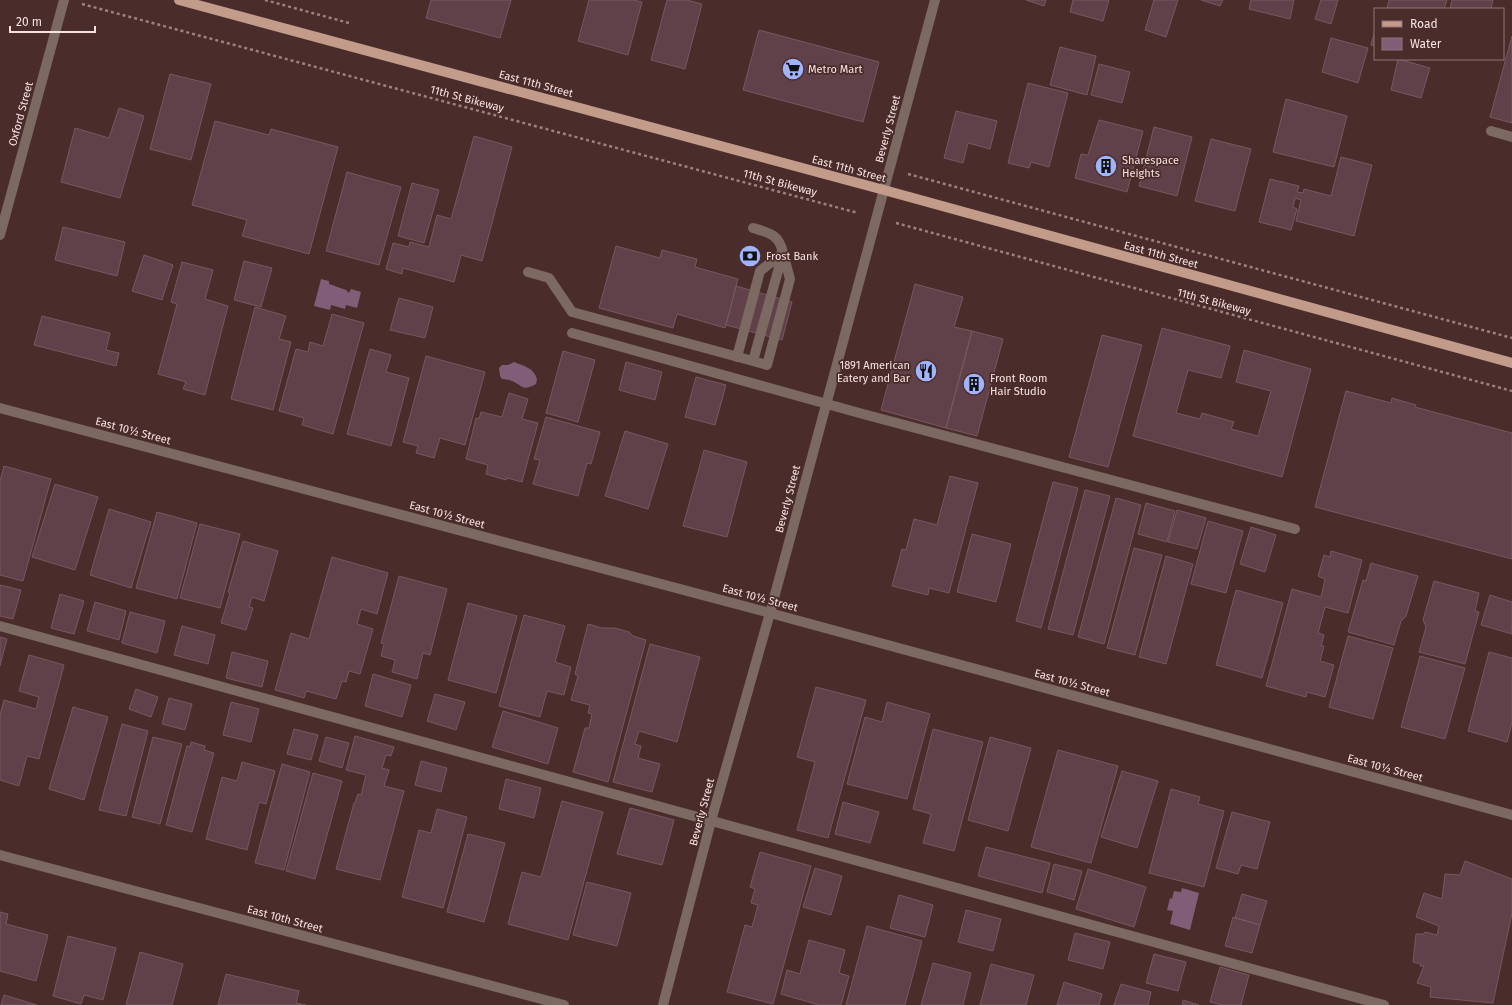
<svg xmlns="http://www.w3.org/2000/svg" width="1512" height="1005" font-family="'Fira Sans',sans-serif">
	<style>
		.water { fill: #825d77 }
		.building { fill: #60414a; stroke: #785761 }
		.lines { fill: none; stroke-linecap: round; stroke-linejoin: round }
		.path { stroke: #9b8281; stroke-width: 2.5; stroke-dasharray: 3 3; stroke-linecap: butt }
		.minor { stroke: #7c6961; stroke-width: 10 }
		.major { stroke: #c29b8b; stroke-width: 10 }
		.labels { text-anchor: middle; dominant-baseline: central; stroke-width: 3.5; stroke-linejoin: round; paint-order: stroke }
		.poi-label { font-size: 11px; fill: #f7e3e2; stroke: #4a2c2b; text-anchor: start }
		.street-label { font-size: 11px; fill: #f7e3e2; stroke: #4a2c2b }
	</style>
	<rect width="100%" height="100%" fill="#4a2c2b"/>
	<path class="water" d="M321,279L329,281V284L346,290L349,293L351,289L361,292L357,308L346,305L345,309L331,305L330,310L314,306Z
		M514,362C524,366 534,368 537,379L536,384C522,392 522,385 512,381C509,380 505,379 502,379L500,376L499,368L502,365H508Z
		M1182,888L1199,893L1190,930L1170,924L1173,911L1167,910L1170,898L1172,899L1174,891L1181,892Z"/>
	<path class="building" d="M431,0H511L500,38L426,18Z
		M589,0H634L642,2L628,55L578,41Z
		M667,0H687L702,4L685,69L651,60Z
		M1026,0H1046L1044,6Z
		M1073,0H1109L1103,21L1070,12Z
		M1154,0H1178L1166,37L1145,30Z
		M1201,0H1223L1220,6Z
		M1251,0H1294L1290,19L1249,9Z
		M1321,0H1338L1331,24L1315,19Z
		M1389,0H1447L1444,9H1387Z
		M1452,0H1493L1491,9H1450Z
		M759,30L879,62L863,122L743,90Z
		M1375,31V46L1371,45Z
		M1512,36V123L1490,117Z
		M1331,38L1368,48L1358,83L1322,72Z
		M1060,47L1096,56L1087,95L1050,85Z
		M1398,59L1430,68L1421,98L1391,90Z
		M1099,64L1130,72L1122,103L1091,95Z
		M170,74L211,84L191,160L150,149Z
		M1028,83L1068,93L1049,167L1031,162L1029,168L1008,163Z
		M1286,99L1347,116L1334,167L1273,152Z
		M119,108L144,116L120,198L61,182L75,128L109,138Z
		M956,111L997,121L990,149L968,143L963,163L944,158Z
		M1099,120L1143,131L1127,192L1075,178L1081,154L1088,155Z
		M215,121L269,135L271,129L338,147L309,254L242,236L247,220L192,205Z
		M1154,127L1192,137L1177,196L1139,186Z
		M474,136L512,147L482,261L461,255L454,282L403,268L402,274L386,269L393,243L409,247L410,242L429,247L437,215L451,219Z
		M1211,139L1251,149L1235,211L1195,201Z
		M1341,157L1372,165L1354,236L1296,221L1301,200L1295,198L1293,207L1297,209L1291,230L1259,222L1270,179L1299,186L1297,192L1303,193L1304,189L1331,196Z
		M347,172L401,187L379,265L326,251Z
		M412,183L439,190L424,243L398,236Z
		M63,227L125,242L117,276L55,260Z
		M616,246L660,258L662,250L697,259L695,267L738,279L725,328L677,314L673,328L599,308Z
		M144,255L173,265L162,300L132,291Z
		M244,261L272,268L261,307L234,300Z
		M182,262L213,270L205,299L228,306L205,395L183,389L186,382L158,374L177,304L171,302Z
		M915,284L963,297L954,327L972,331L946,428L881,410Z
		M736,286L792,302L782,340L726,325Z
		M399,298L433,307L425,338L390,330Z
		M255,307L286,316L279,339L291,342L273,410L231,399Z
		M332,314L364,323L333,434L302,425L304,418L279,411L296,349L308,352L310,342L323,346Z
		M42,316L110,333L106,350L119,353L116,366L34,345Z
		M1162,328L1230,346L1221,378L1188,370L1176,413L1200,419L1202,413L1234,422L1231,429L1258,436L1271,391L1236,382L1244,350L1311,369L1282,477L1133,436Z
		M972,331L1003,339L977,436L946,428Z
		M1102,335L1142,345L1108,467L1069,457Z
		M370,349L391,355L386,372L409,378L391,446L347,434Z
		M563,351L595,360L578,422L546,413Z
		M426,356L485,372L465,445L440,438L434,458L416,453L418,446L403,442Z
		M626,362L662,372L655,400L619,390Z
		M696,377L726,385L715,425L685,417Z
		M1346,391L1391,403L1392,398L1416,405L1415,407L1512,433V559L1315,507Z
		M509,393L528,399L522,419L538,423L522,482L507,478L506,480L486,474L488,465L466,459L476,418L479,419L481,412L502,417Z
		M546,417L600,432L591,464L587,463L578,496L533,484L540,460L534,459Z
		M625,431L668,444L648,509L605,496Z
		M704,450L747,462L727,537L683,526Z
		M4,466L51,479L23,581L0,575V481Z
		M950,476L978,483L949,593L929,588L928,595L892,586L902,549L906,550L914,519L937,525Z
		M1053,482L1078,488L1041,628L1016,621Z
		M55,484L98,497L75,570L32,557Z
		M1085,490L1110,496L1073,635L1048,629Z
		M1116,498L1141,505L1104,644L1078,637Z
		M1146,503L1175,511L1167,542L1138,534Z
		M109,509L151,522L131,588L90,575Z
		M1177,510L1206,518L1197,549L1168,542Z
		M157,512L197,523L177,599L136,588Z
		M1208,521L1243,531L1226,593L1191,584Z
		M200,524L240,534L220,608L180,598Z
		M1251,527L1276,535L1265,572L1240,564Z
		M972,534L1011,544L996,602L957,592Z
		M243,541L278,551L264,601L252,597L249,607L253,608L246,630L221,623L230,593L228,592Z
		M1134,548L1162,555L1135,655L1107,648Z
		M1331,551L1362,560L1348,613L1325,607L1318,633L1324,635L1321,646H1324L1320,661L1334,665L1325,697L1307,692L1306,697L1266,686L1292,589L1321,597L1325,579L1318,576L1324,555L1330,557Z
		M1166,556L1193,564L1166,664L1139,657Z
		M332,557L388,573L377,614L361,609L357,624L373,629L360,674L349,671L346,682L342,681L336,699L306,691L304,698L275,690L291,633L309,639Z
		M1371,563L1418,576L1406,616L1401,621L1394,645L1348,632L1363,580L1366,581Z
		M399,576L447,589L430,655L423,653L417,679L392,672L395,660L381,656L384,644L381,643Z
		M1434,581L1479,593L1475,611L1479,612L1465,664L1419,652L1426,627L1423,620Z
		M0,585L21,590L13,619L0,616Z
		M1236,590L1283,603L1262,678L1216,665Z
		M60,594L84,601L74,634L51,628Z
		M1490,595L1512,602V634L1481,625Z
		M95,602L126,611L119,640L87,631Z
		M468,603L517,616L496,693L448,680Z
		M130,612L165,621L157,653L122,643Z
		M524,615L565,626L555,662L571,667L564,695L547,691L540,717L499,706Z
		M588,624L602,628H615L629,632L633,636L646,640L608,782L573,772L585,728H589L592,714L588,713L590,705L571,700L578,676L575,674Z
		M182,626L215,635L208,664L174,655Z
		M1348,636L1393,648L1373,719L1329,707Z
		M0,637L7,639L0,666Z
		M650,644L700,657L677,742L639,731L635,744L641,746L638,758L660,764L652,792L613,782Z
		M232,652L268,661L262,687L226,678Z
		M1489,652L1512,658V723L1507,742L1468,731Z
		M29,655L64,665L39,759L27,756L19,786L0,780V715L4,700L36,709L39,697L19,691Z
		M1420,656L1465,668L1445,739L1401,727Z
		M373,674L411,685L402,717L365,706Z
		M816,687L866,700L828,838L797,830L815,762L797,757Z
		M136,689L158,697L151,717L129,709Z
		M435,694L465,702L456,730L427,721Z
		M169,698L192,704L185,730L162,724Z
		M231,702L259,709L251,742L223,735Z
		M887,702L930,714L907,799L847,784L865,717L882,722Z
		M73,707L108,717L84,800L49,789Z
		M503,711L558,728L548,764L492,747Z
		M122,724L148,731L126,816L99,810Z
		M294,729L318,735L311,760L287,754Z
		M933,729L983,742L954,851L923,843L931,814L913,809Z
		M355,736L394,747L391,756L386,755L382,768L389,770L384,786L404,791L380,880L336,869L354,803H355L358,794L361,795L366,775L346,770Z
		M153,737L182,744L160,824L132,817Z
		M326,737L349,743L342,768L319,761Z
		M990,737L1031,748L1008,831L968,820Z
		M191,742L205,746L204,750L214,753L192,832L166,825L187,746L190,747Z
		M1058,750L1118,766L1091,863L1031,847Z
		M421,761L447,768L441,792L415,785Z
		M242,762L275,771L266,804L259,802L247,850L206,839L222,777L237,781Z
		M282,764L310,772L284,870L255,863Z
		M1122,771L1158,781L1137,848L1101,837Z
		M313,773L342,781L315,879L286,871Z
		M506,779L541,788L534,818L499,809Z
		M1171,789L1200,797L1198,804L1224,811L1204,887L1149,873Z
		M562,801L603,812L568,940L508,924L522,872L541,877Z
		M843,802L879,812L870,843L835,834Z
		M630,808L674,820L662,865L617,854Z
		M437,809L467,817L443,908L402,897L419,830L431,833Z
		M1232,812L1270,822L1257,869L1241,865L1238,874L1216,868Z
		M468,834L505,843L484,922L447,912Z
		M986,847L1050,863L1042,893L978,876Z
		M760,852L811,866L773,1004L727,992L745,925L752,927L758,905L751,903L755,889L750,887Z
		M1465,861L1512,879V913L1493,1003L1430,997L1431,987L1417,983L1424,966H1420L1421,964L1413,962L1416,934H1424L1425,932L1437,935L1439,926L1416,917L1424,893L1442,899L1445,874L1460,875Z
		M1054,864L1082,871L1074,900L1047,892Z
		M815,868L842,876L831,915L803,907Z
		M1088,869L1146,887L1134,927L1076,909Z
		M587,882L631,893L617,946L573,935Z
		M1242,894L1267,901L1260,925L1235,918Z
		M899,895L933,905L925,937L890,928Z
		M966,910L1001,919L993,951L958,942Z
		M0,912L8,914L6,924L48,935L36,981L0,971Z
		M1233,917L1260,925L1252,953L1225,946Z
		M867,926L922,941L905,1005H846Z
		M1075,933L1110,942L1103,969L1068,960Z
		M68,936L116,948L103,1000L84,995L81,1004L53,996Z
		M809,940L845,950L839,973L849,976L841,1005H819L781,994L787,970L800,974Z
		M140,952L183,964L172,1005H126Z
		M1154,954L1186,962L1178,991L1146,983Z
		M933,963L971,973L963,1005H921Z
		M991,964L1034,975L1026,1005H980Z
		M1220,967L1249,975L1241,1005H1223L1210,1002Z
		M226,974L299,991L296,1003L306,1005H218Z
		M1064,982L1102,994L1099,1005H1057Z
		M1121,984L1151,992L1148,1005H1114Z
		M4,995L37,1005H1Z
		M1183,1000L1199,1005H1182Z"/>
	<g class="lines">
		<path class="path" d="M265,0L349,23
			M82,4L858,213
			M908,174L1512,338
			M896,223L1512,391"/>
		<path class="minor" d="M1491,131L1512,137
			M0,235L64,0
			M528,272L549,278L572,312L753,361L783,253C779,234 769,233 753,228
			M572,333L863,414L1295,529
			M737,357L760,271L783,253L790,279L767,365L753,361
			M0,408L770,613L1512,815
			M0,626L1384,1005
			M0,855L564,1005
			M663,1005L711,821L770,613L935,0"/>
		<path class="major" d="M179,0L884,190L1512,363"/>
	</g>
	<defs>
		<g id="supermarket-disc" transform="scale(1.15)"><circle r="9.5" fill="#a1b3fd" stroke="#4a2c2b"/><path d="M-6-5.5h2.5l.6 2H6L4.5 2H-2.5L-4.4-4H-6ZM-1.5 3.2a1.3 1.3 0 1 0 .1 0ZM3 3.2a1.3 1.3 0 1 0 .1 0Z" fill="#111"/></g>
		<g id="building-disc" transform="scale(1.15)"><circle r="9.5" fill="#a1b3fd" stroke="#4a2c2b"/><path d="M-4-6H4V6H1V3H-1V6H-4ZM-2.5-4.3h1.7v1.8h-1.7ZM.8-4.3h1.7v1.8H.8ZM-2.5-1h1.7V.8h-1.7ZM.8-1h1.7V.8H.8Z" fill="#111"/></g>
		<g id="bank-disc" transform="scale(1.15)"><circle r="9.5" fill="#a1b3fd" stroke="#4a2c2b"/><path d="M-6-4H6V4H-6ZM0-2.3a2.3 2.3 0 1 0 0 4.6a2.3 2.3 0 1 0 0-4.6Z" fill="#111"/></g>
		<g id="restaurant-disc" transform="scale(1.15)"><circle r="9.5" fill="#a1b3fd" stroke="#4a2c2b"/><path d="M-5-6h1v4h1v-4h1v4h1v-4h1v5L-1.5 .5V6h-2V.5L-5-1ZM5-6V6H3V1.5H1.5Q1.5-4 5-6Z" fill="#111"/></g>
	</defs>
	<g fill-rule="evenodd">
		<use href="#supermarket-disc" x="793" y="69"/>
		<use href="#building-disc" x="1106" y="166"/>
		<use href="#bank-disc" x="750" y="256"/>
		<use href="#restaurant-disc" x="926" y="371"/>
		<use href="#building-disc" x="974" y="384"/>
	</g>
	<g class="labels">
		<g class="poi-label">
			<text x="808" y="69">Metro Mart</text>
			<text x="1122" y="160">Sharespace<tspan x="1122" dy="13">Heights</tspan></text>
			<text x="766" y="256">Frost Bank</text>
			<text x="910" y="365" text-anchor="end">1891 American<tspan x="910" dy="13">Eatery and Bar</tspan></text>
			<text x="990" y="378">Front Room<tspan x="990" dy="13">Hair Studio</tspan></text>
		</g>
		<g class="street-label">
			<text transform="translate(536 84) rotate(15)">East 11th Street</text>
			<text transform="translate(467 99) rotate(15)">11th St Bikeway</text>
			<text transform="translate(21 114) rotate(-75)">Oxford Street</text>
			<text transform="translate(888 129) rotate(-75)">Beverly Street</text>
			<text transform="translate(849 169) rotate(15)">East 11th Street</text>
			<text transform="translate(780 183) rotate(15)">11th St Bikeway</text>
			<text transform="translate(1161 255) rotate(15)">East 11th Street</text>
			<text transform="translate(1214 302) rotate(15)">11th St Bikeway</text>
			<text transform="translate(133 431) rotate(15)">East 10½ Street</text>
			<text transform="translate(788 499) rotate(-75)">Beverly Street</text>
			<text transform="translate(447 515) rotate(15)">East 10½ Street</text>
			<text transform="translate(760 598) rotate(15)">East 10½ Street</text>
			<text transform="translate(1072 683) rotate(15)">East 10½ Street</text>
			<text transform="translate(1385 768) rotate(15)">East 10½ Street</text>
			<text transform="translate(702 812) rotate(-75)">Beverly Street</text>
			<text transform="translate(285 919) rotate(15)">East 10th Street</text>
		</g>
	</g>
	<rect x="1374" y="8" width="130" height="52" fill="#4a2c2b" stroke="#8f7574"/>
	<rect x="1382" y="21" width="20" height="6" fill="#c29b8b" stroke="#8f7574"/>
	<text x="1410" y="28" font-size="12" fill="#f7e3e2">Road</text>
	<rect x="1382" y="38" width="20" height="12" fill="#825d77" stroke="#8f7574"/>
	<text x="1410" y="48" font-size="12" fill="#f7e3e2">Water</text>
	<path d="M10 26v6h85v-6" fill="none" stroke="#f7e3e2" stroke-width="2"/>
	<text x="16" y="26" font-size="12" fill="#f7e3e2" stroke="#4a2c2b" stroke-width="3" paint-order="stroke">20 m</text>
</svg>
